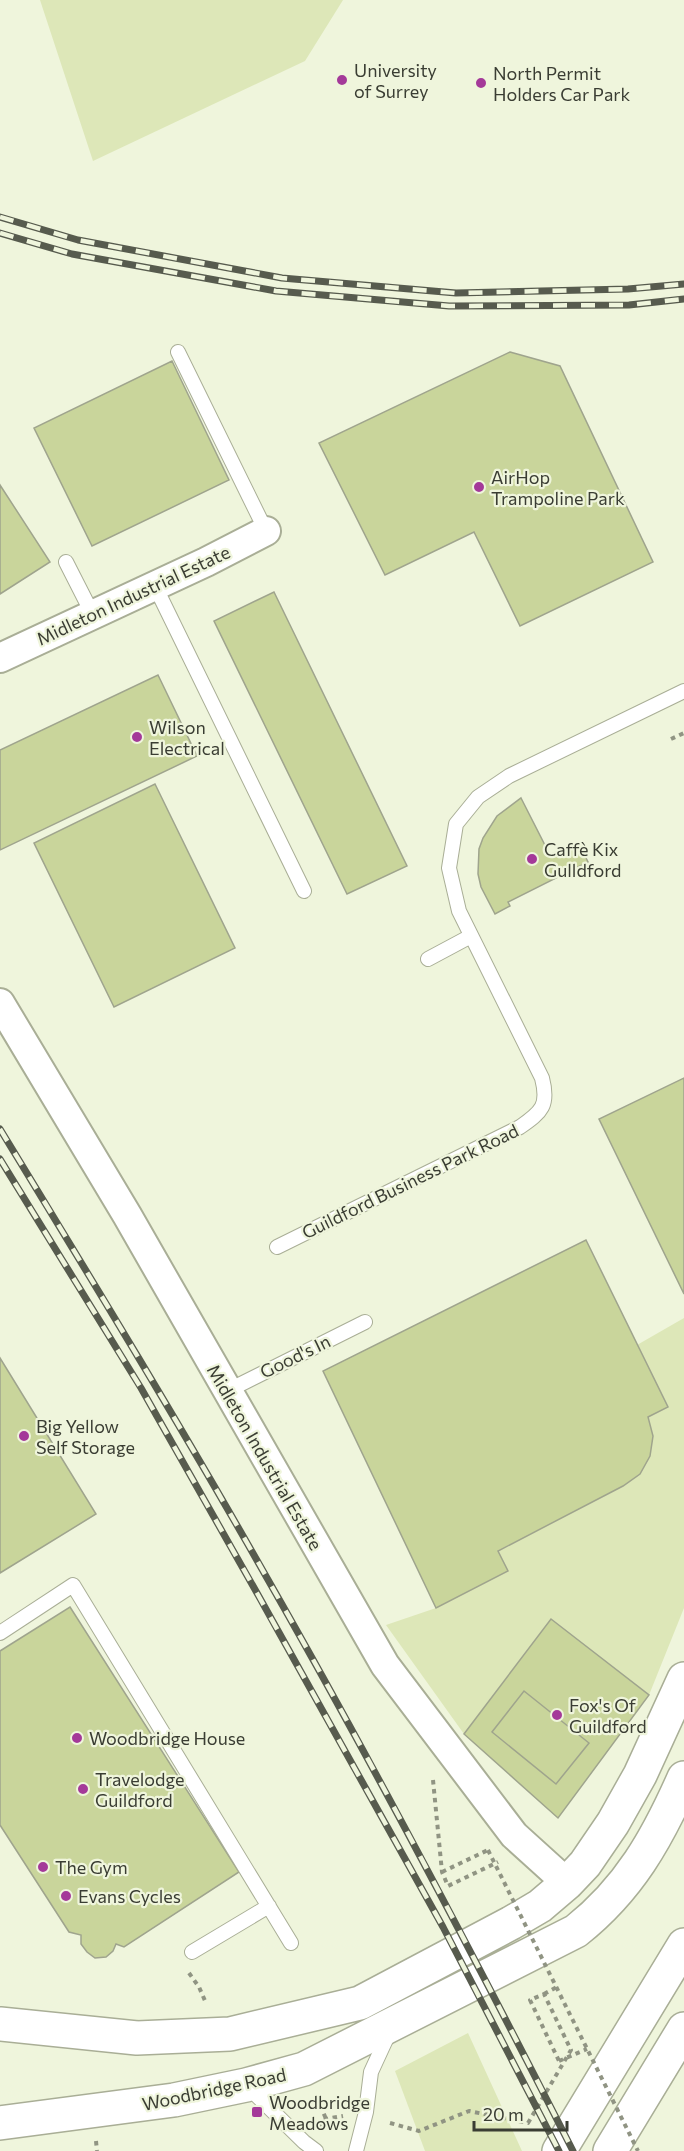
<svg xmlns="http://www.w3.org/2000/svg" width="684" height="2151" font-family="Commissioner,sans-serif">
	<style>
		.green { fill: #dde7b8 }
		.building { fill: #c9d59b; stroke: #9fa48d; stroke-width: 1.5 }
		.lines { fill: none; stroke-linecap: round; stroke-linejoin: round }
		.lane-casing { stroke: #a9ae96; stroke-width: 16 }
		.street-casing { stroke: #a9ae96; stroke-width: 32 }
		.primary-casing { stroke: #a9ae96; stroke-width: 36 }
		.highway-casing { stroke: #a9ae96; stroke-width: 36 }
		.path { stroke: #909483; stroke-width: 4; stroke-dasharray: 4.5 4.5; stroke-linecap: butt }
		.lane { stroke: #fff; stroke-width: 14 }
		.street { stroke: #fff; stroke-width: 28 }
		.primary { stroke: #fff; stroke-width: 33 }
		.highway { stroke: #fff; stroke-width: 33 }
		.rail-casing { stroke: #575b4e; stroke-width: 7 }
		.rail { stroke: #eff5dc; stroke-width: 4.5; stroke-dasharray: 14; stroke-linecap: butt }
		.path-bridge { stroke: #909483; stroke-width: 4; stroke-dasharray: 4.5 4.5; stroke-linecap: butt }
		.poi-dot { fill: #a43999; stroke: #eff5dc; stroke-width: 2 }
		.labels { text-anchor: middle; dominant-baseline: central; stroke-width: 4.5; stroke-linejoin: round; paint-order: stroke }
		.poi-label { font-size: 18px; fill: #3a3d33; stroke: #eff5dc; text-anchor: start }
		.street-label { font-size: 18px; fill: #3a3d33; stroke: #eff5dc }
	</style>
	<rect width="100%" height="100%" fill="#eff5dc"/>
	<path class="green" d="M40,0H343L305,61L93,161Z
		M684,1318V1608L649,1695L551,1619L464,1734L386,1625L436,1608L508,1571L498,1551L623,1486L640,1474L650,1456L648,1417L637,1345Z
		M468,2033L522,2151H425L395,2071Z"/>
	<path class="building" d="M510,352L560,366L653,562L520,626L474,532L385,575L319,443Z
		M172,361L229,480L92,546L34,428Z
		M0,485L50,562L0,594Z
		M274,592L407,866L347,894L214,621Z
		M158,675L197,756L0,850V750Z
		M155,784L235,948L114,1007L34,843Z
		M521,798L550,855L578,842L588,862L508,902L510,906L495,914L481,887L478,874L479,849L483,838L497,816Z
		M684,1078V1294L599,1119Z
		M586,1240L668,1407L648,1417L653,1436L650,1456L640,1474L623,1486L498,1551L508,1571L436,1608L323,1371Z
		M0,1358L96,1514L0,1573Z
		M70,1607L239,1872L124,1947L116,1944L113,1951L106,1957L95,1958L87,1952L81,1944V1935L69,1932L0,1825V1651Z
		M551,1619L649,1695L558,1818L464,1734Z
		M524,1691L589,1743L556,1784L492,1732Z"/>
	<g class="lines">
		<g class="lane-casing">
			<path id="lane" d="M178,352L266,531
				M66,562L93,615
				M155,586L304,891
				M428,959L471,936
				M277,1247L520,1127C542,1112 549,1105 542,1078L459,911L449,868L456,824L478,797L509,776L684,691
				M227,1391L365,1322
				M0,1633L73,1585L291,1943
				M192,1952L269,1906
				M248,2087L304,2142L316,2151
				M356,2151L366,2112L371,2072L389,2033"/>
		</g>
		<g class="street-casing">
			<path id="street" d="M0,658L206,562L266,531
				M0,1003L127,1215L385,1665L514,1835L567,1883"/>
		</g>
		<g class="primary-casing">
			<path id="primary" d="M0,2024L137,2038L230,2034L360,2003L511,1923L540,1906L567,1883L585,1864L613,1823L640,1775L684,1679
				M0,2123L174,2100L246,2085L304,2069L576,1931C629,1889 657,1839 684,1778"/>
		</g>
		<g class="highway-casing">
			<path id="highway" d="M559,2151L684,1945
				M610,2151L684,2029"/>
		</g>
		<path class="path" d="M671,739L684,733
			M433,1780L442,1872L448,1886L498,1862
			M442,1872L488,1850
			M189,1973L199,1987L206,2003
			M544,1994L557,1987
			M317,2097L326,2119
			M390,2123L419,2131L469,2111L528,2123L571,2050L544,1994L530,2000L559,2061
			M318,2127L326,2119L343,2116
			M96,2141L97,2151"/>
		<use href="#lane" class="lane"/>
		<use href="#street" class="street"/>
		<use href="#primary" class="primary"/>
		<use href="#highway" class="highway"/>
		<g class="rail-casing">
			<path id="rail" d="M0,217L78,240L282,278L456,293L628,289L684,284
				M0,233L72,254L276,291L449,306L629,305L684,299
				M0,1129C92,1280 184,1431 271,1585C377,1771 476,1960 573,2151
				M0,1159L141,1388L257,1593L443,1927L559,2151"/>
		</g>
		<use href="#rail" class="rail"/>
		<path class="path-bridge" d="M488,1850L638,2151
			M559,2061L587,2049"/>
	</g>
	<g class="poi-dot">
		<circle cx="342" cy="80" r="6"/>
		<circle cx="481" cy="83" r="6"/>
		<circle cx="479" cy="487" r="6"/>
		<circle cx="137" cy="737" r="6"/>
		<circle cx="532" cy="859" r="6"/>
		<circle cx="24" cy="1436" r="6"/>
		<circle cx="557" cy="1715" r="6"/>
		<circle cx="77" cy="1738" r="6"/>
		<circle cx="83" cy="1789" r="6"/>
		<circle cx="43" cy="1867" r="6"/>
		<circle cx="66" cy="1896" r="6"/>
		<rect x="251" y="2106" width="12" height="12" rx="3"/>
	</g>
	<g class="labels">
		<g class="poi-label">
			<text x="354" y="70">University<tspan x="354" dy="21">of Surrey</tspan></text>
			<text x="493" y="73">North Permit<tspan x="493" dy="21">Holders Car Park</tspan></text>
			<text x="491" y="477">AirHop<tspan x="491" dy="21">Trampoline Park</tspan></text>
			<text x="149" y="727">Wilson<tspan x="149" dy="21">Electrical</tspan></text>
			<text x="544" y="849">Caffè Kix<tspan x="544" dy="21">Gulldford</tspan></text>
			<text x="36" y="1426">Big Yellow<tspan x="36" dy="21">Self Storage</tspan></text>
			<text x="569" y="1705">Fox's Of<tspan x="569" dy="21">Guildford</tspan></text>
			<text x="89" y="1738">Woodbridge House</text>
			<text x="95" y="1779">Travelodge<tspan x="95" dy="21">Guildford</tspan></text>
			<text x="55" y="1867">The Gym</text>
			<text x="78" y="1896">Evans Cycles</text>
			<text x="269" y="2102">Woodbridge<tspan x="269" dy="21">Meadows</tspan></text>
		</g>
		<g class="street-label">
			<text transform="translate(133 595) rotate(-25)">Midleton Industrial Estate</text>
			<text transform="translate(410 1181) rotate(-26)">Guildford Business Park Road</text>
			<text transform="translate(295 1356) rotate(-26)">Good's In</text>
			<text transform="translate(265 1457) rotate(60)">Midleton Industrial Estate</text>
			<text transform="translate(214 2089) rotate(-12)">Woodbridge Road</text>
		</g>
	</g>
	<path d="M474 2121v9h93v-9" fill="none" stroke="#3a3d33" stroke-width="3"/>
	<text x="483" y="2121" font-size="18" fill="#3a3d33" stroke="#eff5dc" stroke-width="4.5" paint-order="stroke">20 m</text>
</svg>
